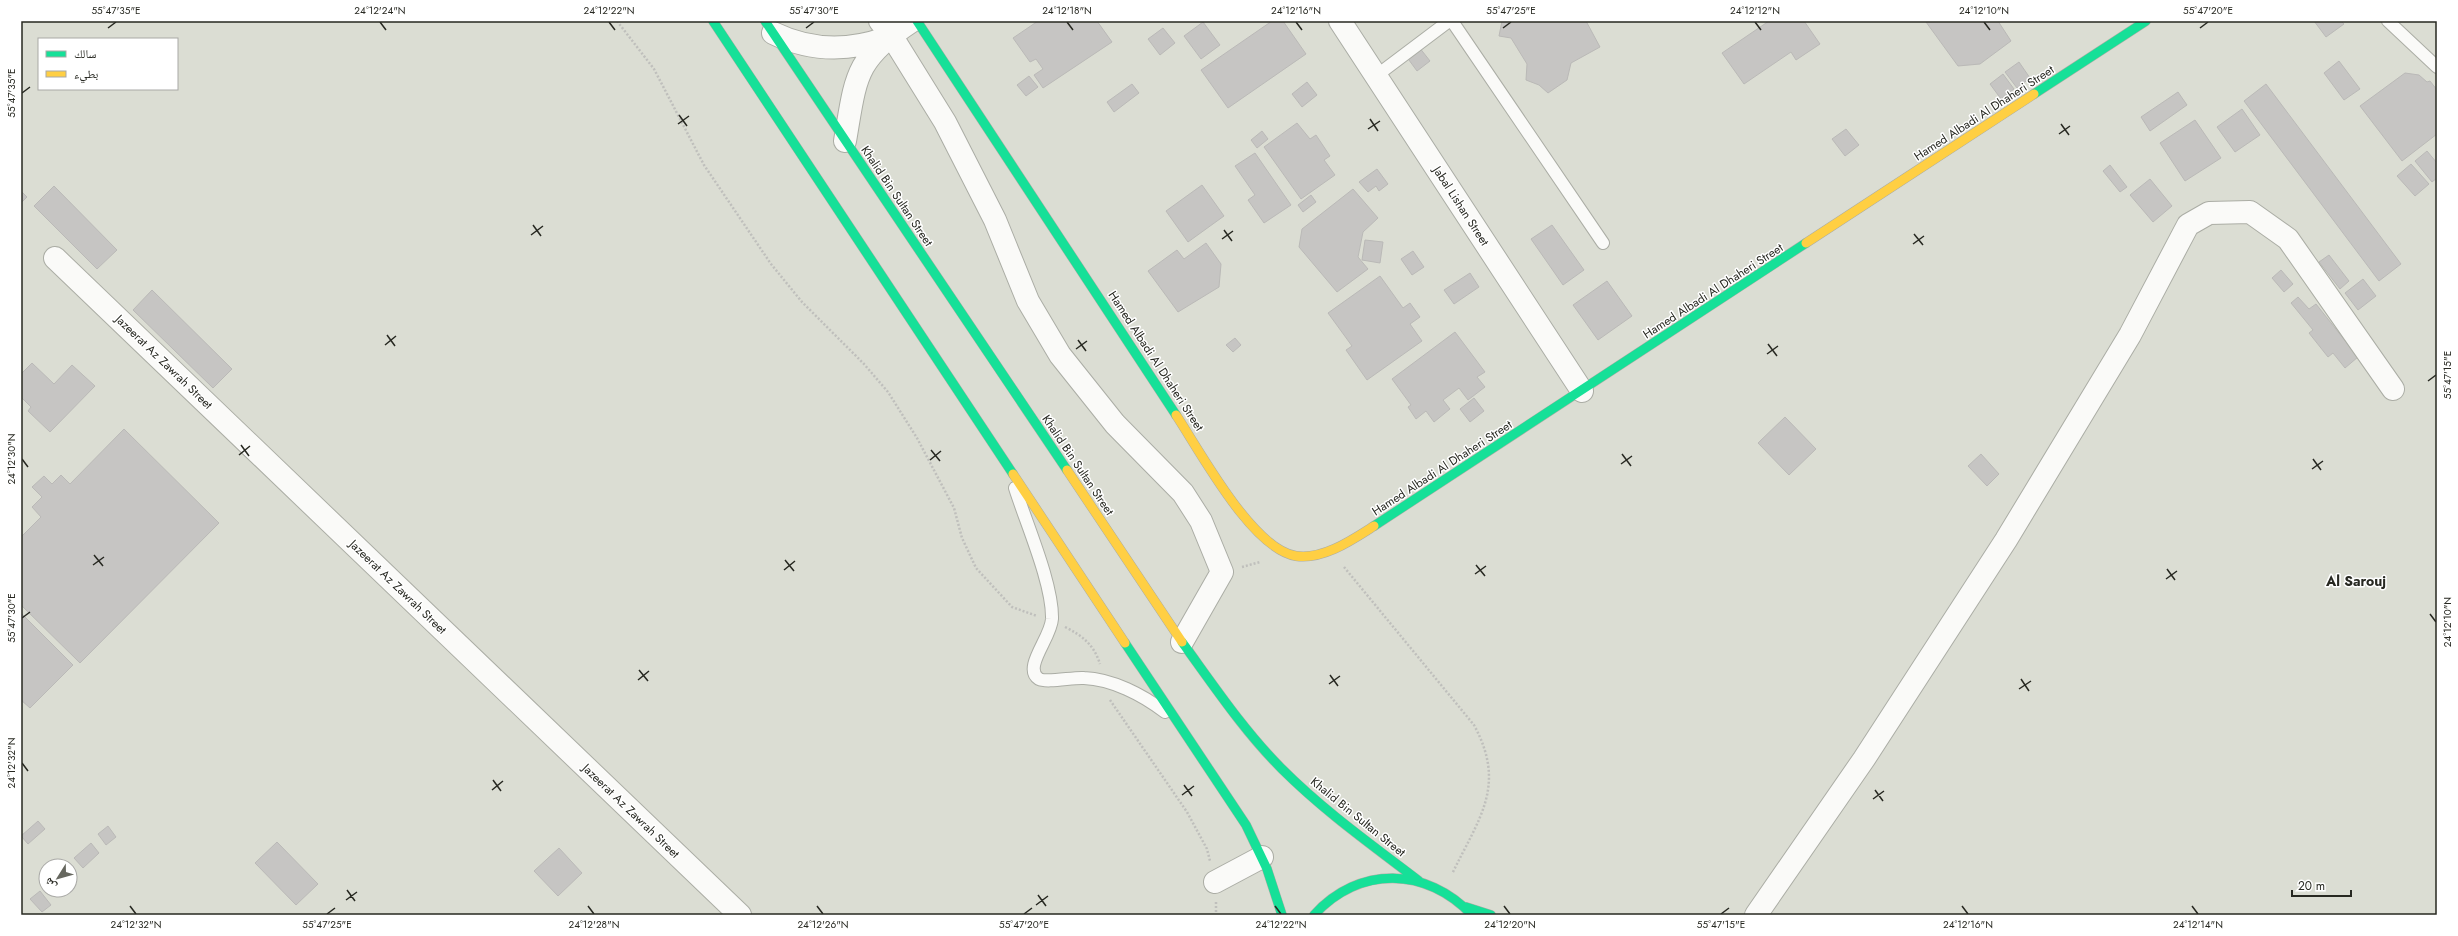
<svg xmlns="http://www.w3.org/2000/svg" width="2458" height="936" font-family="Jost,'Noto Naskh Arabic',sans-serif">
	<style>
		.building { fill: #c6c5c3; stroke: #bab9b7 }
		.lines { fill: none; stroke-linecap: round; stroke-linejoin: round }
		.lane-casing { stroke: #abada5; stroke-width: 14 }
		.street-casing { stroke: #abada5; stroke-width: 24 }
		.fast-casing { stroke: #abada5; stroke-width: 10 }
		.slow-casing { stroke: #abada5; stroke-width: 10 }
		.path { stroke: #bfbfbc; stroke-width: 2.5; stroke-dasharray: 2 2; stroke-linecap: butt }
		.lane { stroke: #fafaf8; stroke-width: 12 }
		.street { stroke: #fafaf8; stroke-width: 22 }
		.fast { stroke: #16e098; stroke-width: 9 }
		.slow { stroke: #ffcf43; stroke-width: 9 }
		.ticks { fill: none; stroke: #272821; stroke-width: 1.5 }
		.labels { text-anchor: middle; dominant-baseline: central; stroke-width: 3; stroke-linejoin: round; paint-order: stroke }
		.street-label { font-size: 12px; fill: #272821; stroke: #fff }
		.quarter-label { font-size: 14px; font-weight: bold; fill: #272821; stroke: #fff }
		.neatline { fill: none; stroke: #272821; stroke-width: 1.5 }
		.ticks-label { font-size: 10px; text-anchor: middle; fill: #272821 }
	</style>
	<rect width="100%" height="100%" fill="#dbddd3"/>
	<path class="building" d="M1038,21H1097L1112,42L1043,88L1034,75L1043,69L1036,59L1030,62L1013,38Z
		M1272,21H1283L1306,54L1228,108L1201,70Z
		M1502,21H1586L1600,47L1571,63L1567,80L1548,93L1539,85L1526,80L1527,64L1511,38L1499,36Z
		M1769,21H1804L1820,44L1796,60L1791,52L1744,84L1722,53Z
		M1927,21H1998L2011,41L1980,64L1958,66L1926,22Z
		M2314,21H2341L2344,24L2326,37Z
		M1203,22L1220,45L1201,59L1184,36Z
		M1163,28L1175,43L1160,55L1148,39Z
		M1419,47L1430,61L1417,71L1406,56Z
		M2339,61L2360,89L2344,100L2324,73Z
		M2019,62L2030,78L2017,88L2005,72Z
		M2405,73L2419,75L2427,82L2430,81L2437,90V134L2402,161L2360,106Z
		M2003,74L2014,89L2001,99L1990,84Z
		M1029,76L1038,87L1026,96L1017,85Z
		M1307,82L1317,95L1302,107L1292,94Z
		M1132,84L1139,93L1114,112L1107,102Z
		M2266,84L2401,264L2379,281L2244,101Z
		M2178,92L2187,105L2150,131L2141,117Z
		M2242,109L2260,135L2235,152L2217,127Z
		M2195,120L2221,158L2185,181L2160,143Z
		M1297,123L1310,139L1316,135L1330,156L1324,160L1335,175L1301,199L1264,147Z
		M1846,129L1859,145L1845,156L1832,139Z
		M1262,131L1268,139L1257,148L1251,140Z
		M2427,151L2437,163V178L2432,182L2415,161Z
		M1255,153L1291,205L1264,223L1248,200L1255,195L1235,166Z
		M2411,164L2429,184L2415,196L2397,176Z
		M2110,165L2127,187L2120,192L2103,171Z
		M1377,169L1388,184L1379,191L1376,186L1368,192L1359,182Z
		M2150,179L2172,206L2153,222L2130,195Z
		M1202,185L1224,216L1188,242L1166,211Z
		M54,186L117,250L97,269L34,206Z
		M1353,189L1378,218L1363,232L1358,257L1368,269L1337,292L1299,247L1302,229Z
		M21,191L27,197L21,203Z
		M1311,195L1316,202L1303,212L1298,205Z
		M1552,225L1584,270L1563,285L1531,239Z
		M1365,240L1383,242L1380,263L1362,260Z
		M1206,243L1221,264L1219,287L1178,312L1148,271L1177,250L1184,259Z
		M1413,251L1424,267L1412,275L1401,259Z
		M2329,255L2349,281L2340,289L2319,262Z
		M2281,270L2293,284L2284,292L2272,278Z
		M1470,273L1479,287L1454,304L1444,290Z
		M1380,276L1403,308L1410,303L1420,317L1410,324L1422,341L1367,380L1346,350L1352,346L1328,313Z
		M2363,279L2376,296L2358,310L2345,293Z
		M1607,281L1632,316L1598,340L1573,305Z
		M152,290L232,369L213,388L133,310Z
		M2298,297L2309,309L2316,304L2358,357L2345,368L2333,353L2328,357L2309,333L2313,330L2291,303Z
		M1455,332L1485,372L1477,377L1485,387L1468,400L1459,388L1443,400L1450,409L1434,422L1426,411L1416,419L1408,407L1411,405L1392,379Z
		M1235,338L1241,345L1233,352L1226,345Z
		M32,363L54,384L72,365L95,386L50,432L28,411L31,407L21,397V374Z
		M1474,398L1484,411L1470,422L1460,409Z
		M1785,417L1816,449L1789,475L1758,443Z
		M124,429L219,523L80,663L21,605V537L41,517L32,507L42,497L32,487L44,476L52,484L61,475L70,484Z
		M1981,454L1999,474L1987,486L1968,466Z
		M21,613L73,665L30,708L21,700Z
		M38,821L45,829L28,844L21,836Z
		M108,826L116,837L106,845L98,834Z
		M277,842L318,884L296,905L255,863Z
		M91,843L99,853L83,868L74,858Z
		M559,848L582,873L558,896L534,871Z
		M40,891L51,905L42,912L30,899Z"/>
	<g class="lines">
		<g class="lane-casing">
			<path id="lane" d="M1452,21L1603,243
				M2388,21L2437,67
				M1376,76L1449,21
				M1015,488C1026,523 1053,584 1052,619C1051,638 1022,668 1039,679C1047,683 1074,677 1084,678C1112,679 1143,695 1165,712"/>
		</g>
		<g class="street-casing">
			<path id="street" d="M880,21L891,35L945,122L995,220L1028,301L1060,355L1115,424L1183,493L1201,521L1222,572L1182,642
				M1340,21L1582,391
				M773,33C810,51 847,52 886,38
				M845,141C856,77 854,59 912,21
				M55,258L740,915
				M1215,882L1262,857
				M1756,915L1864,759L2006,540L2130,335L2188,225L2209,213L2250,212L2288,239L2393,389"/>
		</g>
		<g class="fast-casing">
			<path id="fast" d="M713,21L1013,474
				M765,21L1067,470
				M917,21L1176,415
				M2034,94L2146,21
				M1374,526L1806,243
				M1182,642C1214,686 1244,731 1282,769C1324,811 1372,845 1419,881
				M1125,643L1246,825L1267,869L1282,915
				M1466,907L1491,915
				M1314,915C1359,865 1427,867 1472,915"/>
		</g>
		<g class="slow-casing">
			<path id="slow" d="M1806,243L2034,94
				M1176,415C1200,451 1252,549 1296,556C1323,560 1352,540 1374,526
				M1067,470L1182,642
				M1013,474L1125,643"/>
		</g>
		<path class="path" d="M617,21L654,69L704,165L771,264L802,302L864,364L888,392L917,438L954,508L962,538L976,568L1012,607L1037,616
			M1242,567L1260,562
			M1344,567L1474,725C1507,786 1479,818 1452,874
			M1065,627C1083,636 1094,645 1100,664
			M1110,700L1187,812L1207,849L1210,861
			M1216,902V915"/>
		<use href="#lane" class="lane"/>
		<use href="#street" class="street"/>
		<use href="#fast" class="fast"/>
		<use href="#slow" class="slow"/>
	</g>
	<path class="ticks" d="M380,22L386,30M609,22L615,30M1067,22L1073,30M1296,22L1302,30M1755,22L1761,30M1984,22L1990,30M108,28L116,22M806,28L814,22M1503,28L1511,22M2200,28L2208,22M22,93L30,87M679,115L687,126M1370,119L1378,131M678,124L689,116M2061,124L2069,135M1368,129L1380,121M2059,134L2070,126M533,225L541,236M1224,230L1232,241M1914,234L1923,245M531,235L543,226M1222,239L1233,231M1913,244L1924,236M387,335L395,346M1078,340L1086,351M1768,344L1777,356M385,345L396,336M1076,349L1087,341M1767,354L1778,346M2428,381L2436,375M241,445L249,456M931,450L940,461M1622,454L1631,466M239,455L250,446M22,459L28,467M2313,459L2321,470M930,460L941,451M1621,464L1632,456M2312,469L2323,461M94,555L103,566M785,560L794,571M93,565L104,557M1476,565L1485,576M2167,569L2175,580M784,570L795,561M1475,574L1486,566M2166,579L2177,571M2430,614L2436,622M22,618L30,612M639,670L648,681M1330,675L1338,686M2021,679L2029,691M638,680L649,671M1329,684L1340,676M2019,689L2031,681M22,763L28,771M493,780L501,791M1184,785L1192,796M492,790L503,781M1875,790L1883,801M1182,795L1194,786M1873,799L1884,791M347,890L355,901M1038,895L1046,906M346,900L357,892M1036,905L1048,896M130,906L136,914M588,906L594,914M817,906L823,914M1275,906L1281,914M1504,906L1510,914M1962,906L1968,914M2192,906L2198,914M327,914L335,908M1024,914L1032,908M1721,914L1729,908"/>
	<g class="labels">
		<g class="street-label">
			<text transform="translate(1984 113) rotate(-33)">Hamed Albadi Al Dhaheri Street</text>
			<text transform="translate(897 196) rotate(56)">Khalid Bin Sultan Street</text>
			<text transform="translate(1461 206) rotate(57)">Jabal Lishan Street</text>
			<text transform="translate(1713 291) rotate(-33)">Hamed Albadi Al Dhaheri Street</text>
			<text transform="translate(1156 361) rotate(57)">Hamed Albadi Al Dhaheri Street</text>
			<text transform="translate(164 362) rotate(44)">Jazeerat Az Zawrah Street</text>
			<text transform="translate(1078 465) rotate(56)">Khalid Bin Sultan Street</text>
			<text transform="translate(1442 468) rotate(-33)">Hamed Albadi Al Dhaheri Street</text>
			<text transform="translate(398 587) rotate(44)">Jazeerat Az Zawrah Street</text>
			<text transform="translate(631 811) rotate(44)">Jazeerat Az Zawrah Street</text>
			<text transform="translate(1358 817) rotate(39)">Khalid Bin Sultan Street</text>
		</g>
		<g class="quarter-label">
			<text x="2356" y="581">Al Sarouj</text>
		</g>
	</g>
	<rect width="2458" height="936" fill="none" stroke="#ffffff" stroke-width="44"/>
	<rect x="38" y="38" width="140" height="52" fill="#ffffff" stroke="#a9a9a6"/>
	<rect x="46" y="51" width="20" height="6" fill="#16e098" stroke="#a9a9a6"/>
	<text x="74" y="58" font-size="12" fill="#272821">سالك</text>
	<rect x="46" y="71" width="20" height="6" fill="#ffcf43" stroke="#a9a9a6"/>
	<text x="74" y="78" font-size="12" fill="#272821">بطيء</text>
	<g transform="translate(58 878) rotate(233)"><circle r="19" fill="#ffffff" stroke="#a9a9a6"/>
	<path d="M0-3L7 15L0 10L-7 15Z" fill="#66675f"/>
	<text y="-6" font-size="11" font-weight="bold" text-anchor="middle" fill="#272821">ش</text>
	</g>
	<path d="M2292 890v6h59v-6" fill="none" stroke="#272821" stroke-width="2"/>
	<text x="2298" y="890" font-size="12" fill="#272821" stroke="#ffffff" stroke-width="3" paint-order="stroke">20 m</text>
	<rect x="22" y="22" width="2414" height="892" class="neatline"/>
	<g class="ticks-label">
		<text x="116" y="14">55°47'35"E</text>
		<text x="380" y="14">24°12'24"N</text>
		<text x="609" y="14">24°12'22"N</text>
		<text x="814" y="14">55°47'30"E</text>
		<text x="1067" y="14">24°12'18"N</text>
		<text x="1296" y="14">24°12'16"N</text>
		<text x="1511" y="14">55°47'25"E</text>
		<text x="1755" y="14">24°12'12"N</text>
		<text x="1984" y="14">24°12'10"N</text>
		<text x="2208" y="14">55°47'20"E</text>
		<text transform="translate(11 93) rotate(-90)" y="4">55°47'35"E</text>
		<text transform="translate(2447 375) rotate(-90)" y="4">55°47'15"E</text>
		<text transform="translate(11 459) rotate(-90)" y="4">24°12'30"N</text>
		<text transform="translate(11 618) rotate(-90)" y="4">55°47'30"E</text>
		<text transform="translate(2447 622) rotate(-90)" y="4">24°12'10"N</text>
		<text transform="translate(11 763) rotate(-90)" y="4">24°12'32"N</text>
		<text x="136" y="928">24°12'32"N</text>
		<text x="327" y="928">55°47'25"E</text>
		<text x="594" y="928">24°12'28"N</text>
		<text x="823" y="928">24°12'26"N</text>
		<text x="1024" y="928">55°47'20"E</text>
		<text x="1281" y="928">24°12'22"N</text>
		<text x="1510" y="928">24°12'20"N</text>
		<text x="1721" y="928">55°47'15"E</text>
		<text x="1968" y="928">24°12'16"N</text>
		<text x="2198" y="928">24°12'14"N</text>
	</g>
</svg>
